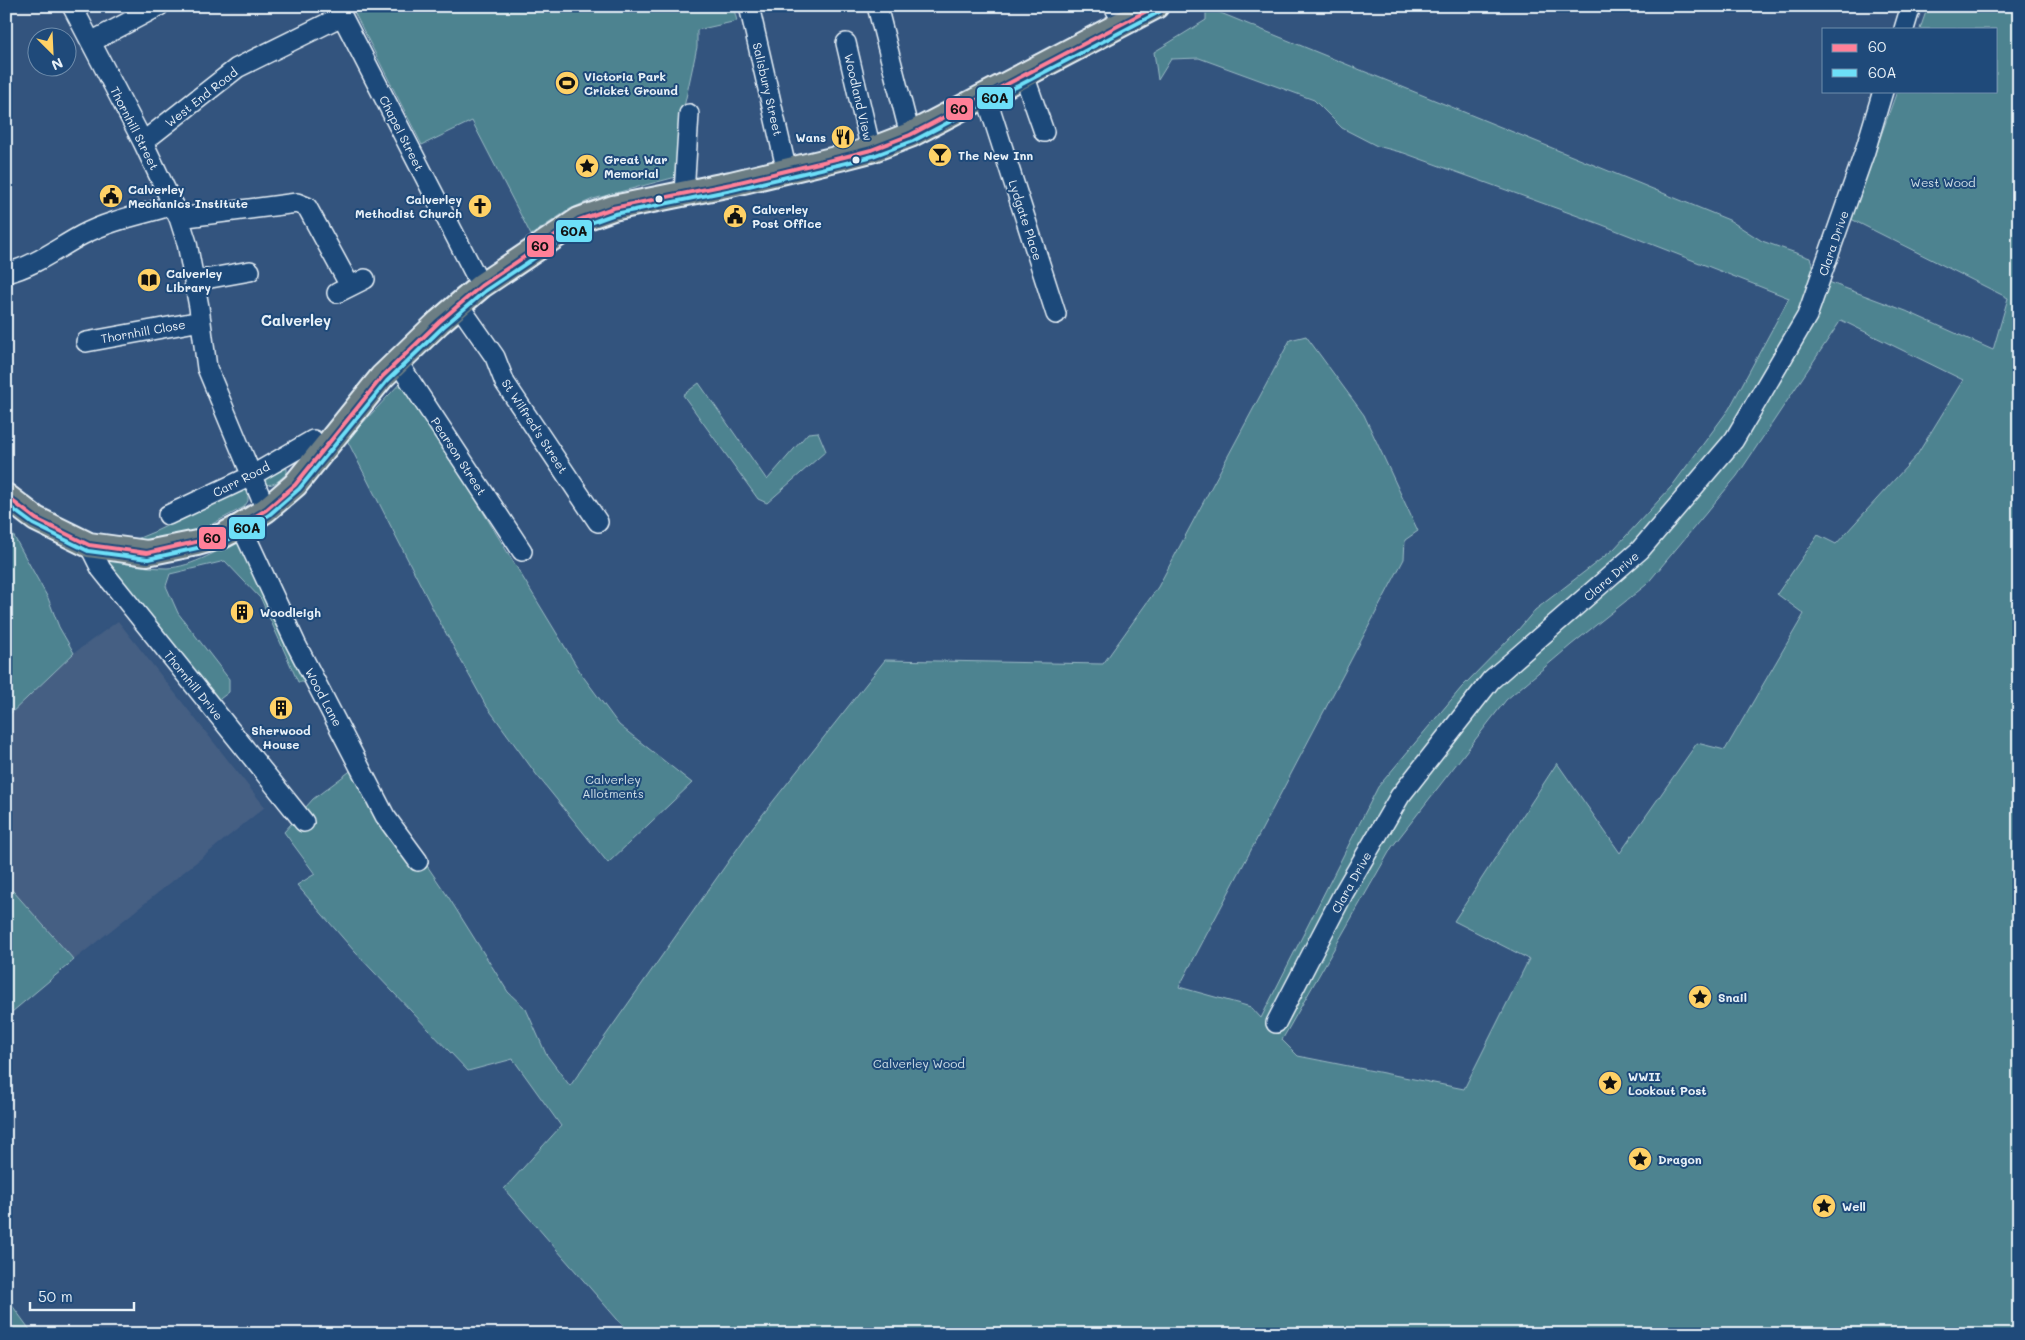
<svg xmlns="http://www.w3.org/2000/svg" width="2025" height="1340" font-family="Mali,sans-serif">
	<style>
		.built { fill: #445e83 }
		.green { fill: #4d8390; stroke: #9abac4; fill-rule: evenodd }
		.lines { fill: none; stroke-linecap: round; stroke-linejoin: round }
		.minor-casing { stroke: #e8f1f8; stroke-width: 22 }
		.major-casing { stroke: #e8f1f8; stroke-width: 28 }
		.minor { stroke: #1f4a7a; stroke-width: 19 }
		.major { stroke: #6c7e84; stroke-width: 24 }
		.bus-1-casing { stroke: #1f4a7a; stroke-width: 8 }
		.bus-2-casing { stroke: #1f4a7a; stroke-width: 8 }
		.bus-1 { stroke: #ff8098; stroke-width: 4 }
		.bus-2 { stroke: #6ddff8; stroke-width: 4 }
		.bus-dot { fill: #e8f1f8; stroke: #1f4a7a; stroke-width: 2 }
		.labels { text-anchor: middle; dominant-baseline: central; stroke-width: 4; stroke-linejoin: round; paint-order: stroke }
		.poi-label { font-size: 12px; font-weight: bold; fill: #e8f1f8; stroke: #1f4a7a; text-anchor: start }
		.street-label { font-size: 12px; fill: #e8f1f8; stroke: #1f4a7a }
		.park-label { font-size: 12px; fill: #d1e0e8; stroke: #1f4a7a }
		.quarter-label { font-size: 15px; font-weight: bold; fill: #e8f1f8; stroke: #1f4a7a }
		.line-badge { stroke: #1f4a7a; stroke-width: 2 }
		.pale-badge-label { font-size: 14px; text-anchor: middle; font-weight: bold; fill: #111 }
	</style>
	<rect width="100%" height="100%" fill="#33547e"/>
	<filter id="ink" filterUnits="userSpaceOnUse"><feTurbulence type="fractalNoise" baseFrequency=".02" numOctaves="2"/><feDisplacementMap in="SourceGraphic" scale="10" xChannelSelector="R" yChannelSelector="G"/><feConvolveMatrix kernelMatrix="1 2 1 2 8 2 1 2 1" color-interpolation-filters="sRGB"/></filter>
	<g filter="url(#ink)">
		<path class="built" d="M118,621L265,807L74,960L6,883V718L74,653Z"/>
		<path class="green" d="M351,6H733L737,21L697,30V47L684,107L676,177L593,199L570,209L531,235L472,121L422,145Z
			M1928,6H2019V1334H630L504,1189L561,1126L513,1059L468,1071L355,952L297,885L315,874L284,832L313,799L365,760L391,813L449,898L508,992L526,1009L546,1054L570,1086L752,828L885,660L1103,664L1158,587L1290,340L1306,336L1364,415L1418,531L1405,540L1404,559L1179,987L1251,1007L1261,1018L1378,787L1462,687L1518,630L1535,610L1614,549L1672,486L1729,409L1789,298L1600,224L1404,153L1377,146L1342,128L1314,100L1199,58L1171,59L1158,80L1154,52L1206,20V7L1729,220L1762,241L1810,258L1818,278L1906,311L1993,350L2008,298L1851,219L1897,91H1996V29H1920ZM1841,320L1963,380L1917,455L1836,544L1818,535L1777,594L1804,614L1725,750L1697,743L1620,853L1557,763L1454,921L1529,959L1464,1089L1298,1056L1282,1040L1392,847L1506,700L1571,645L1646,585L1737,476Z
			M403,380L582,675L619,725L692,783L608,863L536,774L485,704L437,617L347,440Z
			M699,383L767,480L808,433L818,432L826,451L767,503L758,499L683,395Z
			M287,468V473C280,479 274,487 265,484L263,480Z
			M248,487V501L244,507L203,529L159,543H127L156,531Z
			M6,522L48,598L59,627L74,653L6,718Z
			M243,538L308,682H298L261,599L225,561L170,574L166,586L178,613L229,679V692L216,702L107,567L108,560C127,564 147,568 167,568C193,567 220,549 243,538Z
			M6,883L74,960L6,1017Z
			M6,1297L33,1334H6Z"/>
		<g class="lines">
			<g class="minor-casing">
				<path id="minor" d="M72,6L143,142L179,218L187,243L199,307L207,368L266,510
					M337,6L481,286
					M749,6L787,172
					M877,6L910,135
					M1114,6L1123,23
					M1904,29L1911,6
					M91,42L159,6
					M846,43L871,150
					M1024,75L1044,132
					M986,96L1056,314
					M143,142L237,68L342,16
					M684,193L689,114
					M179,218L297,203L307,207L350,286
					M6,273C35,266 56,249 82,235C110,220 144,214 174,205
					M194,281L250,271
					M337,293L365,279
					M458,304L495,357L505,383L598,522
					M86,342L201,321
					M397,361L522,551
					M168,515L251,476L313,440
					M241,526L296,644L385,816L418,861
					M89,545L101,569L304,822
					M1276,1023L1343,894L1400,796L1491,680L1640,550L1734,440L1807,316L1865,151L1883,91"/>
			</g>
			<g class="major-casing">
				<path id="major" d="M6,496L36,519L89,545L147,553L197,543L222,536L241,526L266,510L295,485L382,377L439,322L481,286L579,220L613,208L731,184L844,157L871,150L910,135L1156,6"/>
			</g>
			<use href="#minor" class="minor"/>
			<use href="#major" class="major"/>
			<g class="bus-1-casing">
				<path id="bus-1" d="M6,496L36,519L89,545L147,553L222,536L266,510L295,485L382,377L439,322L481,286L579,220L613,208L731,184L844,157L871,150L910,135L1156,6"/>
			</g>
			<g class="bus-2-casing">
				<path id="bus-2" d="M6,504L33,524L88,551L148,559L224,542L269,515L299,489L387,381L443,327L485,291L582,226L615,214L732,190L846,163L873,156L913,141L1159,12"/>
			</g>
			<use href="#bus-1" class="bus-1"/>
			<use href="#bus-2" class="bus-2"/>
		</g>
	</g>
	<defs>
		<g id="stadium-disc" transform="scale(1.25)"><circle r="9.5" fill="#ffd166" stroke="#1f4a7a"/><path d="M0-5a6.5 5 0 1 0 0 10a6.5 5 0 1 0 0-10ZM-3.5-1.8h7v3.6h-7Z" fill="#111"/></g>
		<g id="restaurant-disc" transform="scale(1.25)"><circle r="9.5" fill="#ffd166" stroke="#1f4a7a"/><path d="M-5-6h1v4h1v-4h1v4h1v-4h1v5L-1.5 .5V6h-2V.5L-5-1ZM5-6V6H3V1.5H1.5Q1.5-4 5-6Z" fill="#111"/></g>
		<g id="bar-disc" transform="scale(1.25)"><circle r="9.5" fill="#ffd166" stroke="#1f4a7a"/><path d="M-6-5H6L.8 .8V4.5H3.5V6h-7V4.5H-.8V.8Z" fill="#111"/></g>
		<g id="sight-disc" transform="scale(1.25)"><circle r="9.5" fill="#ffd166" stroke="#1f4a7a"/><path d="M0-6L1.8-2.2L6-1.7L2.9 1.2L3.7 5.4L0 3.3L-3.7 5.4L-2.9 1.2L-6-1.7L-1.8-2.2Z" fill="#111"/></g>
		<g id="civic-disc" transform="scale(1.25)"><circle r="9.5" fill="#ffd166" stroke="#1f4a7a"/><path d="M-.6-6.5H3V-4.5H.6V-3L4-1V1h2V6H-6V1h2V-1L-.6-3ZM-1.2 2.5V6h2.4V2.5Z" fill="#111"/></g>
		<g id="church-disc" transform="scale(1.25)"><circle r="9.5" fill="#ffd166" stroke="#1f4a7a"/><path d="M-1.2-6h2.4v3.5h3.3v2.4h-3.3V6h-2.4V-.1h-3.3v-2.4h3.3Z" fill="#111"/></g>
		<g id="library-disc" transform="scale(1.25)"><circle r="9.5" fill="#ffd166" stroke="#1f4a7a"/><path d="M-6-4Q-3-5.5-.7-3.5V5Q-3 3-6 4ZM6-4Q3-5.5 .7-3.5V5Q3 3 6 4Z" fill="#111"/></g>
		<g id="building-disc" transform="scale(1.25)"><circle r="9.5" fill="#ffd166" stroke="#1f4a7a"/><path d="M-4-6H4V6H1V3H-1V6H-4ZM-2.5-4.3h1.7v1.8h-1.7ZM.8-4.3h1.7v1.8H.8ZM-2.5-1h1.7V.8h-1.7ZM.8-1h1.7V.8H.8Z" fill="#111"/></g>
	</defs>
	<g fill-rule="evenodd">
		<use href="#stadium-disc" x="567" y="83"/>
		<use href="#restaurant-disc" x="843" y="137"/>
		<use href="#bar-disc" x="940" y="155"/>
		<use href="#sight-disc" x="587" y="166"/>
		<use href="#civic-disc" x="111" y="196"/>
		<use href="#church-disc" x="480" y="206"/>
		<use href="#civic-disc" x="735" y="216"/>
		<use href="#library-disc" x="149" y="280"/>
		<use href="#building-disc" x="242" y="612"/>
		<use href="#building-disc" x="281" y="708"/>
		<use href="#sight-disc" x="1700" y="997"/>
		<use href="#sight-disc" x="1610" y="1083"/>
		<use href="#sight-disc" x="1640" y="1159"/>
		<use href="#sight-disc" x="1824" y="1206"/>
	</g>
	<g class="bus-dot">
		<circle cx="856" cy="160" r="4.5"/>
		<circle cx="659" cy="199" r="4.5"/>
	</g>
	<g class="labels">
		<g class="poi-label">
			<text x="584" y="76">Victoria Park<tspan x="584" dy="14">Cricket Ground</tspan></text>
			<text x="826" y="137" text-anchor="end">Wans</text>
			<text x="958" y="155">The New Inn</text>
			<text x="604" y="159">Great War<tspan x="604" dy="14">Memorial</tspan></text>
			<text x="128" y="189">Calverley<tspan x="128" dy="14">Mechanics Institute</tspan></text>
			<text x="462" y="199" text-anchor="end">Calverley<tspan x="462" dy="14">Methodist Church</tspan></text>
			<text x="752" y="209">Calverley<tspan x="752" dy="14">Post Office</tspan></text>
			<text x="166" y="273">Calverley<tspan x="166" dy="14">Library</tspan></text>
			<text x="260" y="612">Woodleigh</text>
			<text x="281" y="730" text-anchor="middle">Sherwood<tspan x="281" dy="14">House</tspan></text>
			<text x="1718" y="997">Snail</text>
			<text x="1628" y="1076">WWII<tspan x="1628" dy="14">Lookout Post</tspan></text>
			<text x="1658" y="1159">Dragon</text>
			<text x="1842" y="1206">Well</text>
		</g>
		<g class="street-label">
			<text transform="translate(768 89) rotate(77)">Salisbury Street</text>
			<text transform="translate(201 97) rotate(-38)">West End Road</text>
			<text transform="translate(859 97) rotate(77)">Woodland View</text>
			<text transform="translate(135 128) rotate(63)">Thornhill Street</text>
			<text transform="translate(402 133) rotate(63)">Chapel Street</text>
			<text transform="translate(1026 220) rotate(72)">Lydgate Place</text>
			<text transform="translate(1833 243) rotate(-71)">Clara Drive</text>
			<text transform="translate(143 331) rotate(-10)">Thornhill Close</text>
			<text transform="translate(535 426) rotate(57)">St Wilfred's Street</text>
			<text transform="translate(459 456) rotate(57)">Pearson Street</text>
			<text transform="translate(241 479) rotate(-27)">Carr Road</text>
			<text transform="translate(1611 576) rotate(-41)">Clara Drive</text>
			<text transform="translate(194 685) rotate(51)">Thornhill Drive</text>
			<text transform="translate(324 697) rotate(62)">Wood Lane</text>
			<text transform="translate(1351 882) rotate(-61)">Clara Drive</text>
		</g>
		<g class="park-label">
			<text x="1943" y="182">West Wood</text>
			<text x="613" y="779">Calverley<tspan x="613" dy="14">Allotments</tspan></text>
			<text x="919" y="1063">Calverley Wood</text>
		</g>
		<g class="quarter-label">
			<text x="296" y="320">Calverley</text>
		</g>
	</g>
	<g class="line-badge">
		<rect x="976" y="86" width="38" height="24" rx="5" fill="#6ddff8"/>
		<rect x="945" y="97" width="29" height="24" rx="5" fill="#ff8098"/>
		<rect x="555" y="219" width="38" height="24" rx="5" fill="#6ddff8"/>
		<rect x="526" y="234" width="29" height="24" rx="5" fill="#ff8098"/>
		<rect x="228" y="516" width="38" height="24" rx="5" fill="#6ddff8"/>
		<rect x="198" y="526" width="29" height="24" rx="5" fill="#ff8098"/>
	</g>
	<g class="pale-badge-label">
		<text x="995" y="103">60A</text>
		<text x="959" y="114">60</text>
		<text x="574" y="236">60A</text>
		<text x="540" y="251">60</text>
		<text x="247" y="533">60A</text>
		<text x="212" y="543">60</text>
	</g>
	<rect width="2025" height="1340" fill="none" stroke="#1f4a7a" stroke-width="25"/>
	<rect x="12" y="12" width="2000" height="1315" fill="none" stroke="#e8f1f8" stroke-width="2" filter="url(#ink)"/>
	<rect x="1822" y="28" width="175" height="65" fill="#1f4a7a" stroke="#6f8dac"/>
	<rect x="1832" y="44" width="25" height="8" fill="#ff8098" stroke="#6f8dac"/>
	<text x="1868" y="52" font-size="15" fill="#e8f1f8">60</text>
	<rect x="1832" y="69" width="25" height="8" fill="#6ddff8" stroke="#6f8dac"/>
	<text x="1868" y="78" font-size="15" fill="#e8f1f8">60A</text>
	<g transform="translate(52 52) rotate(156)"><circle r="24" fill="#1f4a7a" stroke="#6f8dac"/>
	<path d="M0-4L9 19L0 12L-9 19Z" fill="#ffd166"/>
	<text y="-8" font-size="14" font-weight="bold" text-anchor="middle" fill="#e8f1f8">N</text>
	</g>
	<path d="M30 1302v8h104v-8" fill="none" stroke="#e8f1f8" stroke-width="2.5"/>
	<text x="38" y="1302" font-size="15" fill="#e8f1f8" stroke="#1f4a7a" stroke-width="4" paint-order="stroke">50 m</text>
</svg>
